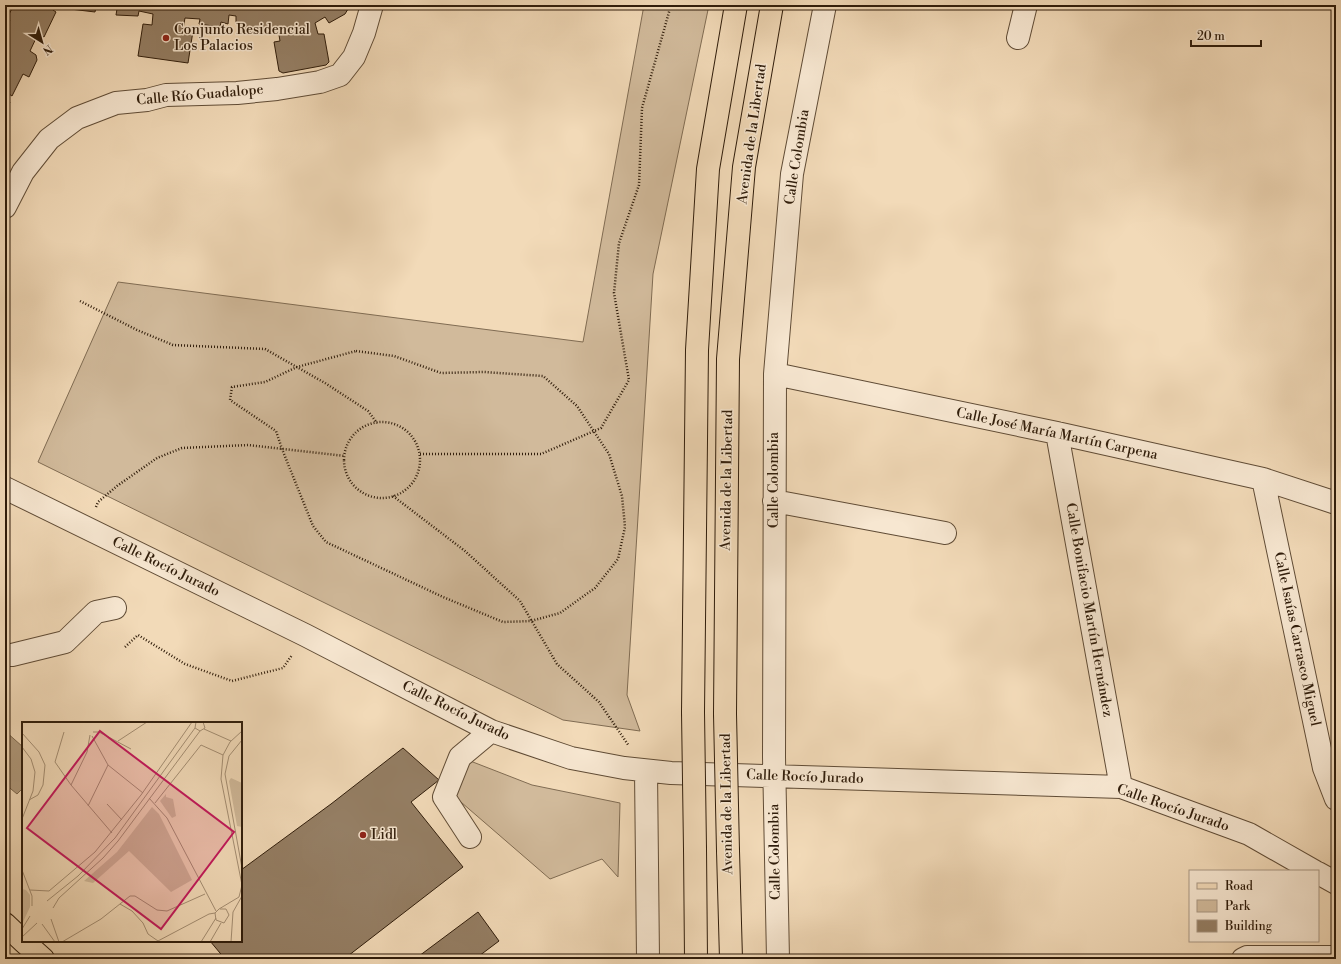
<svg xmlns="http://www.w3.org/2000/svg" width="1341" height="964" font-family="'Libre Bodoni',serif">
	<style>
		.green { fill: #d1ba9b; stroke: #806c53 }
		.water { fill: #b09a7d; stroke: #7d684f }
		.building { fill: #957f65; stroke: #301d0b }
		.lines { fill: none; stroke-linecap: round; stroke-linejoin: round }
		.minor-casing { stroke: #604c36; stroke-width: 24 }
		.major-casing { stroke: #301d0b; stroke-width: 24 }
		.path { stroke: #301d0b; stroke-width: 2.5; stroke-dasharray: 1 2; stroke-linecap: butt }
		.minor { stroke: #f7e7d1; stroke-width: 22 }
		.major { stroke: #f2dab8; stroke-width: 22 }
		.major-bridge-casing { stroke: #301d0b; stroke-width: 24; stroke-linecap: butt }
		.major-bridge { stroke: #f2dab8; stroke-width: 22 }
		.poi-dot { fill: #8f2418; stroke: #f7e7d1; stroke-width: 1.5 }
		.labels { text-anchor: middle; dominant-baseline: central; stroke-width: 3; stroke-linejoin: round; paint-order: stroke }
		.poi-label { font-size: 14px; fill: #301d0b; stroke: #f7e7d1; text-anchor: start }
		.street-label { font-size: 14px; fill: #301d0b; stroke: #f7e7d1 }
		.inset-road { fill: none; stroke: #a48e73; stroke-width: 1 }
		.view { fill: #c2185b; fill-opacity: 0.15; stroke: #c2185b; stroke-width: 2 }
		.inset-edge { fill: none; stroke: #301d0b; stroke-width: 2 }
	</style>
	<rect width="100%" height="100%" fill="#f2dab8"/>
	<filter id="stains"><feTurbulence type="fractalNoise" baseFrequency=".005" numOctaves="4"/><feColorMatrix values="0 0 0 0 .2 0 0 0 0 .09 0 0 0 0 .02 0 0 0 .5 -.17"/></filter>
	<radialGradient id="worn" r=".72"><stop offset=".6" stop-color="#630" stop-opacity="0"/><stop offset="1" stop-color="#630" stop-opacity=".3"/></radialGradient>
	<path class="green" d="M644,5H709L653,274L627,695L640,731L563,720L38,462L118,282L583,342Z
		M460,757L532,785L620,803L618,877L602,859L550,879L447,790Z"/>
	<path class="water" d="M5,731L23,747V788L17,794L5,784Z"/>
	<path class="building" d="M14,5H53L54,7L53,10L56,12L44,37L38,34L30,51L36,55L37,60L29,77L23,74L12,96L9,94L6,100L10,102L5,112V28L10,20L7,18Z
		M62,5H104L103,8L96,7L95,12L62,8Z
		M110,5H346L348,9L345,14L329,23L325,17L315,23L318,34H324L329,62L326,65L283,73L279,71L274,42L280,41L278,29L265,28L264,32L253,30V32L242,30L243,25L236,24V16L229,15L228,24L221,22L220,27L199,24L200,19L185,18L183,29L193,31L188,63L138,56L143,24L152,25L153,14L139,11L138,16L116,15L117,9L109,8Z
		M403,748L439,780L411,802L463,867L344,959H225L210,941H241V870L331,804Z
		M478,912L499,941L475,959H415Z"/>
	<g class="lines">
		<g class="minor-casing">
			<path id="minor" d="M1018,38L1026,5
				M5,207L23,172L49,139L77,118L116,103L147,100L166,95L237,93L277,89L320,82L340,75L354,57L364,33L372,5
				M775,374L1057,433L1263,479L1336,503
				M1057,433L1121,787
				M1263,479L1324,768L1336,799
				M5,488L305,635L491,731L571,758L624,768L671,773L1121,787L1249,834L1314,871
				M774,501L945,533
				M5,655H12L65,642L96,612L115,608
				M646,771L648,959
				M470,837L444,797L460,757L491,731
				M1318,873L1336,883
				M778,959L774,757L775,374L792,174L825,5
				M1243,959L1247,957H1336"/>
		</g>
		<g class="major-casing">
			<path id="major" d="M693,712L697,350L708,169L736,5
				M725,714L728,359L744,167L772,5
				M695,849L696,959
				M728,851L731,959
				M5,924L23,941
				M23,941L43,959"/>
		</g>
		<path class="path" d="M80,301L137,330L173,345L265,349L325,383L368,411L377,423
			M356,351L394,356L441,373L484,372L543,376L577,406L609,454L622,496L625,527L618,559L595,588L560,613L531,621L503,622L443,597L326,542L313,526L282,449L276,431L230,400L232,387L265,382L297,367Z
			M344 460a38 38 0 1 1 76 0a38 38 0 1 1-76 0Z
			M420,454H541L601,428L629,380L614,293L619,243L639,185L642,108L671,5
			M393,496L465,551L520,601L557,664L599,702L629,746
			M96,507L98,502L117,486L157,458L182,448L248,445L345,456
			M125,647L138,635L185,664L232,681L283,668L292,655"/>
		<use href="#minor" class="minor"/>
		<use href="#major" class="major"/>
		<g class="major-bridge-casing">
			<path id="major-bridge" d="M693,712L695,849
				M725,714L728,851"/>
		</g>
		<use href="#major-bridge" class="major-bridge"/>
	</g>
	<g class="poi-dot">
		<circle cx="166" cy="38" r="4"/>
		<circle cx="363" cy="835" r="4"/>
	</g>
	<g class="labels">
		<g class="poi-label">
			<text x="174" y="30">Conjunto Residencial<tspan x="174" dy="16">Los Palacios</tspan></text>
			<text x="371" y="835">Lidl</text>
		</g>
		<g class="street-label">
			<text transform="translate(200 95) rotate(-5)">Calle Río Guadalope</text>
			<text transform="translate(752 134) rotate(-82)">Avenida de la Libertad</text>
			<text transform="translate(797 157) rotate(-81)">Calle Colombia</text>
			<text transform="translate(1057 434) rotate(12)">Calle José María Martín Carpena</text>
			<text transform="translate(727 480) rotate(-89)">Avenida de la Libertad</text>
			<text transform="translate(774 480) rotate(-90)">Calle Colombia</text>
			<text transform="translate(166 567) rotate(26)">Calle Rocío Jurado</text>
			<text transform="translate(1089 610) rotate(80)">Calle Bonifacio Martín Hernández</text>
			<text transform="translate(1297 639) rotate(78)">Calle Isaías Carrasco Miguel</text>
			<text transform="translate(456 711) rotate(26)">Calle Rocío Jurado</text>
			<text transform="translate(805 777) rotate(2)">Calle Rocío Jurado</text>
			<text transform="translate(727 804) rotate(-91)">Avenida de la Libertad</text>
			<text transform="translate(1173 808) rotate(19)">Calle Rocío Jurado</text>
			<text transform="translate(775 852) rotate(-91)">Calle Colombia</text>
		</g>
	</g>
	<g transform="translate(22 722)">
		<rect width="220" height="220" fill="#f2dab8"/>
		<path d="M209,56L220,61V105L215,104L207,59ZM144,72V75L151,77L154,94L150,96L138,79ZM130,85L137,92L170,158L149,170L107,129L71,161L62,159L95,130ZM0,167L4,168L8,173V185L0,202Z" fill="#d1ba9b"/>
		<path class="inset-road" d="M174,0L173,6L178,9L183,6L181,0M182,7L209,19M42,10L33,40L49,63L90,111M71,10H77L109,27M0,11L17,30L23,43L21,63L16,73L7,78M70,14L86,43L121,71M220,18L207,34L203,52L220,146M96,19L125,0M0,25L9,37L13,50L11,69L0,97M49,63L65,30L68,13M127,76L145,96L194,189M133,81L179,23L201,33M85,82L100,98M66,84L86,43M0,148L10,174V184M8,168L27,169L73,130L119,73L170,0M25,179L56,154L93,116L173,6M98,182L110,189L121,201L126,212L136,219M31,186L37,176L81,136L96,119L178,9M198,187H204L207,193L202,201L194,198L193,191L197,187L217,175L220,163L199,57L201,33L208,20L220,9M29,197L37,220M20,202L33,220M0,207L8,194M0,215L15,201M40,220L79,197L108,174H113L135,188L145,189L183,172M134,220L187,192L193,191M179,220L194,196M188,220L199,201M209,220L211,190L220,174"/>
		<path class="view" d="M78,9L212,110L139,207L5,106Z"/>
		<rect width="220" height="220" class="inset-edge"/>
	</g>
	<rect width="1341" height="964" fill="none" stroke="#f2dab8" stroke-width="20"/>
	<rect x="6" y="6" width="1329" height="952" fill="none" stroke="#301d0b" stroke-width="2"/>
	<rect x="10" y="10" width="1321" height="944" fill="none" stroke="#301d0b"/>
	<rect x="1189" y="870" width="130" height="72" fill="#f7e7d1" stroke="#a79682"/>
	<rect x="1197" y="883" width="20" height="6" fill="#f2dab8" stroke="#a79682"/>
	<text x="1225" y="890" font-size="12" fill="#301d0b">Road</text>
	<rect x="1197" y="900" width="20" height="12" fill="#d1ba9b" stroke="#a79682"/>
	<text x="1225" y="910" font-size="12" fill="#301d0b">Park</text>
	<rect x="1197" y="920" width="20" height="12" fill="#957f65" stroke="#a79682"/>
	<text x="1225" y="930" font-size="12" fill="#301d0b">Building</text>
	<g transform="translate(42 42) rotate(143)" stroke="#f7e7d1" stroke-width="3" paint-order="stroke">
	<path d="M0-3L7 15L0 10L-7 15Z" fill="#301d0b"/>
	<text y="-6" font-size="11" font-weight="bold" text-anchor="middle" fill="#301d0b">N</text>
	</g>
	<path d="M1191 40v6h70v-6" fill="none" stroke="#301d0b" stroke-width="2"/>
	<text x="1197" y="40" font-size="12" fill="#301d0b" stroke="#f7e7d1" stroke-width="3" paint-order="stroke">20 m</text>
	<rect width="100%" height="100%" filter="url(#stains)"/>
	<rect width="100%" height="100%" fill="url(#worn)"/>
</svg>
